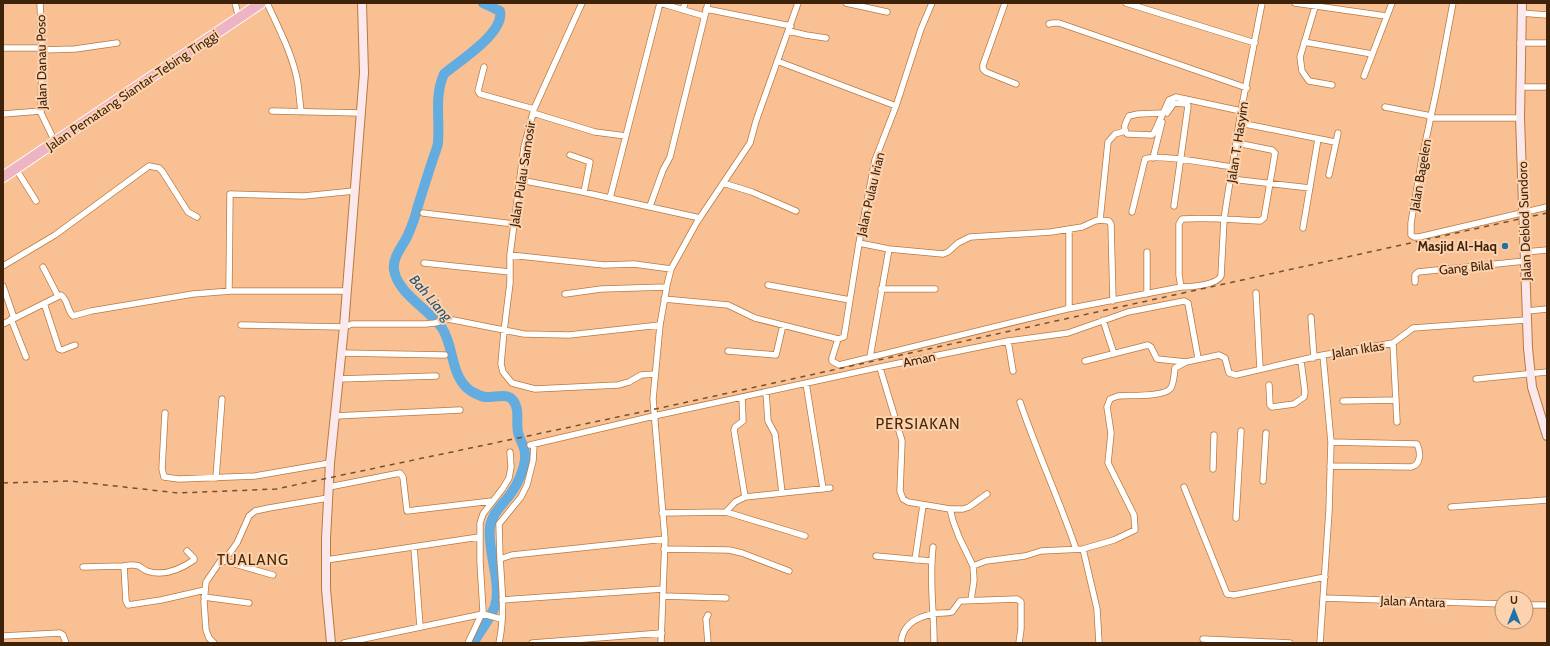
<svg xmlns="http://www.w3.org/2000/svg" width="1550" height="646" font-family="Cabin,sans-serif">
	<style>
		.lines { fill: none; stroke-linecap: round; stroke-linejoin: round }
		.river { stroke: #63ace0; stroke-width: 10 }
		.street-casing { stroke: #ba793e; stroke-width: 7 }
		.secondary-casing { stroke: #ba793e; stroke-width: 10 }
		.highway-casing { stroke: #fff; stroke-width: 12 }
		.street { stroke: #fff; stroke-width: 5.5 }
		.secondary { stroke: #fae8ed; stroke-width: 8 }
		.highway { stroke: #eeb4c4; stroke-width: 10 }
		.rail { stroke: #735031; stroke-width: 1.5; stroke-dasharray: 5 5; stroke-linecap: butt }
		.poi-dot { fill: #2272a4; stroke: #fcd2af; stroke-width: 1.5 }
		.labels { text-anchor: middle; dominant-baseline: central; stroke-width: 4; stroke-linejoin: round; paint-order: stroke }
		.street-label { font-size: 13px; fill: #3e230a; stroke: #fcd2af }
		.poi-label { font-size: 13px; font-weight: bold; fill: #3e230a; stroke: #fcd2af; text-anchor: end }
		.water-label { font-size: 14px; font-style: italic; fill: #1f5679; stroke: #fcd2af }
		.quarter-label { font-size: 15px; letter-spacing: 1px; fill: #472705; stroke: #fcd2af }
	</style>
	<rect width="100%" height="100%" fill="#f9c193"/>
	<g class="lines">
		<path class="river" d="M473,643C479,633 492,616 495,606C502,582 487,552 490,527C492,514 501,506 509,496C517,486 526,467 525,454C525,446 519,439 518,432C516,424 519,414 516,406C511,390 497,398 485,397C480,396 471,392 467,388C450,372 454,346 442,328C429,309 398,294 394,270C392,258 402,247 407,237C411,228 415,218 417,209C422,193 427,177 432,162C434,155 437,149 438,143C440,119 434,96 444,74C459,61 505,33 500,11L483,3"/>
		<g class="street-casing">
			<path id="street" d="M40,3L42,48L41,113L55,142
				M235,3L239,18
				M267,3C279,29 293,55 298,84C299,93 300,103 301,112
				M582,3L534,109L524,147L510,255V283L504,331L501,364L503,372L512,383L535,389L618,385L629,382L641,375L655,374
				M660,3L704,16
				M846,3L887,12
				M1005,3L983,65V69L986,72L1016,84
				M1126,3L1255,43
				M1295,3L1386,16
				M1453,3L1437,88L1422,158L1411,223V235L1414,237H1419L1547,207
				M1315,7L1300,57L1302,71L1309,81L1332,85
				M706,9L791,26
				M683,10L685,3
				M1521,13L1547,15
				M1049,24L1053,23H1059L1247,88
				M789,31L806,35L826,38
				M1304,42L1372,54
				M1520,43H1547
				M3,48H42
				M42,50L75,49L117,43
				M777,61L896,106
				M484,67L478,91L480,94L534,109
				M1364,76L1392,3
				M1520,87H1547
				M1385,107L1431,116
				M272,111L360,113
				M533,113L595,132L626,136
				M1163,113L1138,114L1129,116C1126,122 1122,127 1127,134L1152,135L1154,133L1169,100L1176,97L1241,111
				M1167,113L1174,103L1187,104L1188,106L1174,206
				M3,114L41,111
				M1430,118H1520
				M1240,123L1335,142
				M1237,143L1272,150L1275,153L1264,218L1260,221C1234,220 1208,217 1182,219L1179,224V275L1181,287C1191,287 1217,285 1221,276L1224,219L1241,111L1262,3
				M570,155L590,162L584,192
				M1153,158L1162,122
				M16,169L36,201
				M1329,175L1338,133
				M1231,179L1310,188
				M520,180L578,191L700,218
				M723,183L752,192L796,211
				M610,198L660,3
				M650,206L663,170L670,157L708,3
				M1132,212L1145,159C1156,153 1217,165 1233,167
				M423,213L514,224
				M1100,220L1108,142L1115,134L1125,131
				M1303,228L1318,139
				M859,243L889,249L943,254L948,252L958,243L970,237L1051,232L1082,227L1095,221L1100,220L1109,221L1111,224L1113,301
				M1525,252L1547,250
				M510,255L604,265L634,264L671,269
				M424,263L510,272
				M3,266L55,235L149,166L159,168L162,171L188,212L197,217
				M43,267L58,296
				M1415,282V275L1418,272L1525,261
				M768,285L850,300
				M3,286L14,318
				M881,289H935
				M229,291L230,194L304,196L354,191
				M1256,293L1260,369
				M565,294L601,289L666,287
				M1147,294V252
				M664,299L728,305L755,318L838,339L844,337L859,243L875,160L896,106L921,29L932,3
				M44,303L59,349L62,350L75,345
				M1067,309L1181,287
				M1527,311L1547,309
				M1311,317L1314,358
				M11,319L26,357
				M1103,320L1114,354
				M3,324L61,295C68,300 67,310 73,316L91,311L193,294L231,291H347
				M241,325L344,327L352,324H425L435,323L448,319L524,334L569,335L660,325
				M838,339L832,358V361L839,365L1067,309L1069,306V229
				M1008,341L1013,371
				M1393,343L1397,422
				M728,351L776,355L783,325
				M341,353L445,355
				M870,357L889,249
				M1085,361L1148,345L1151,347L1157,359L1186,362
				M880,368L902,441L900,491L903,499L908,502L950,509H963L969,507L987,494
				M338,379L436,376
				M1476,379L1547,372
				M806,383L823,489
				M1269,385L1270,405L1272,407L1294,404L1304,397L1305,392L1301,361
				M766,392L768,421L775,434L782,493
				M742,397L743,421L735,427L734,430L745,497
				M1343,401L1396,400
				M1020,402C1037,452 1059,499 1076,549
				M165,413L162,469L164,477L179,479L255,476L330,463
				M335,416L460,410
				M530,445L654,416L885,366L1008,341L1068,333L1128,312L1184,301L1188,303L1198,358
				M1330,466L1411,467C1421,465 1421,452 1417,444L1331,442
				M1213,469L1214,435
				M216,478L222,399
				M1263,481L1266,433
				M329,487L400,473L403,477L407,511L492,501
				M1184,487L1227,594L1234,595L1325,577
				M1451,507L1547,500
				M950,509L953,521L959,537L973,566L974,580L971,600
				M726,512L735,502L745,497L830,488
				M662,513L726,512L805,536
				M1236,518L1241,431
				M414,547L420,627
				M933,547C929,579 934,611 934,643
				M664,549L729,550L742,553L789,571
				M1083,549L1097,609L1099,643
				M876,556L931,561
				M500,559L499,524L521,497L527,485L533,461L534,444
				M221,560L273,575
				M326,560L479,537
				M915,560L923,505
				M124,566C128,565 135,565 139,566C142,568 144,570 147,571C164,577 181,569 194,560V558L187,551
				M973,566L986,561L1025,556L1041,551L1083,549L1114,540L1135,530L1134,515L1108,463L1111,433L1107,407L1110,399L1118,396C1130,395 1163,397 1170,389C1174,385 1174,374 1175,368L1186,362L1219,355L1225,358L1229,373L1236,375L1323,355L1393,343L1413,328L1527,320
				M83,567L124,566L126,601L128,605L161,600L205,590
				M663,596L726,598
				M204,597L249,603
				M1323,598L1502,604
				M502,600L663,589
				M1526,605H1547
				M708,615L706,619L708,643
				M3,636L60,633L63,635L66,643
				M1203,639L1290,643
				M214,643L209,638L206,630L204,602L206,582L221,560L229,554L237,543L249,516L255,511L269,508L328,498
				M344,643L483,614L501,619
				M468,643L483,611L480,562V523L483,514L503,488L509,478L511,467L510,452
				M499,643C505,616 502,587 500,559L512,555L665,539
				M532,643L662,633
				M661,643L665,539L653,399L660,325L667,285L671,269L697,222L750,143L756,121L798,3
				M901,643C902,625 917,617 933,614C940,612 946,614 952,612L960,601L1017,599L1021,602V629L1019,643
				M1320,643L1329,511L1331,442L1323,355"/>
		</g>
		<g class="secondary-casing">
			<path id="secondary" d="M1522,3L1520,118L1528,348L1532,387L1547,436
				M331,643L326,589V539L330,463L344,327L364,73L362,3"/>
		</g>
		<g class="highway-casing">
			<path id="highway" d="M3,177L261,3"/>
		</g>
		<use href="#street" class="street"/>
		<use href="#secondary" class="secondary"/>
		<use href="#highway" class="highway"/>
		<path class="rail" d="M3,483L70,481L178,493L276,489L651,410L1547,213"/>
	</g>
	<circle class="poi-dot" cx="1505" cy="246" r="4"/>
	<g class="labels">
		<g class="street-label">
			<text transform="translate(41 62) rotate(-91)">Jalan Danau Poso</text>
			<text transform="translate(132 90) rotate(-34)">Jalan Pematang Siantar–Tebing Tinggi</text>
			<text transform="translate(1237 142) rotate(-81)">Jalan T. Hasyim</text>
			<text transform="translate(522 174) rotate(-81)">Jalan Pulau Samosir</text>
			<text transform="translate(1420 175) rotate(-80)">Jalan Bagelen</text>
			<text transform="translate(870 194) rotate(-77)">Jalan Pulau Irian</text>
			<text transform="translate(1524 221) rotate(-92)">Jalan Deblod Sundoro</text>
			<text transform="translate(1466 267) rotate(-6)">Gang Bilal</text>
			<text transform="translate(1358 349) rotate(-9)">Jalan Iklas</text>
			<text transform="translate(919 359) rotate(-12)">Aman</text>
			<text transform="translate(1413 601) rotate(2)">Jalan Antara</text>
		</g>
		<g class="poi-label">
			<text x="1497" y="246">Masjid Al-Haq</text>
		</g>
		<g class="water-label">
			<text transform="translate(431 298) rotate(49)">Bah Liang</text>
		</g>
		<g class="quarter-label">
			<text x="918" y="424">PERSIAKAN</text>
			<text x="253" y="560">TUALANG</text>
		</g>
	</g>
	<rect width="1550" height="646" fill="none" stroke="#3e230a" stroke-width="8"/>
	<g transform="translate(1514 610)"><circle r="19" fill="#fcd2af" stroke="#b08c6d"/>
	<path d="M0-3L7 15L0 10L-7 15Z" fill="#2272a4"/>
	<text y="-6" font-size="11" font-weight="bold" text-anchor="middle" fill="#3e230a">U</text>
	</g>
</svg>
